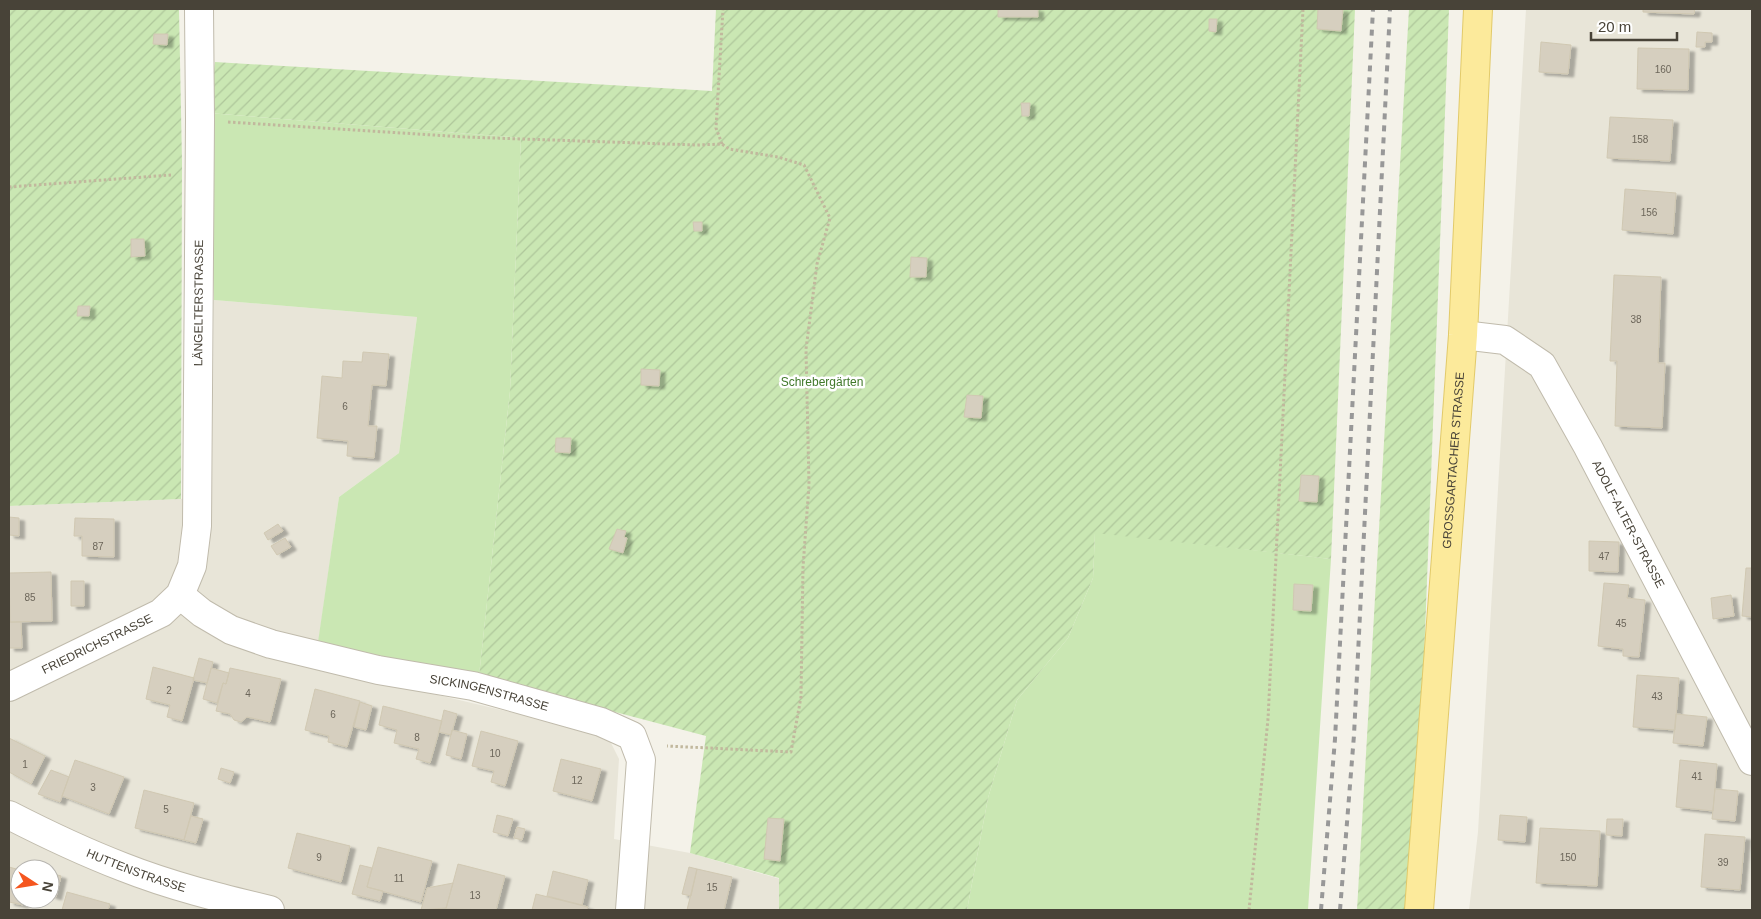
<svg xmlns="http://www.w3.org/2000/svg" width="1761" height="919" font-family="Helvetica,sans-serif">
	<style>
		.residential { fill: #e8e5d8; fill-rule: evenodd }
		.grass { fill: #cae7b3 }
		.garden { fill: url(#garden-furrows) }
		.building { fill: #d6cfbf; stroke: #d0c8b2; filter: url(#shadow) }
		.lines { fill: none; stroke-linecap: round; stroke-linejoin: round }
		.street-casing { stroke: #c0bbac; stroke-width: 30 }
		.primary-casing { stroke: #e2ca6a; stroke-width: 30 }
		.path { stroke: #c1b89d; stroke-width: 3; stroke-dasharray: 2.5 2.5; stroke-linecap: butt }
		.street { stroke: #fff; stroke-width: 28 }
		.primary { stroke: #fcea9b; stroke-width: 28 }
		.rail { stroke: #989898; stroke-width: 4; stroke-dasharray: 6 6; stroke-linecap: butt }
		.labels { text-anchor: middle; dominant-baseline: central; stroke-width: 5; stroke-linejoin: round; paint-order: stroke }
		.number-label { font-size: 10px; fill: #6c665a }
		.street-label { font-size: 12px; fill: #484338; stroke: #fff }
		.park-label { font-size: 12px; fill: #41792b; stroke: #fff }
	</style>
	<defs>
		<pattern id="garden-furrows" width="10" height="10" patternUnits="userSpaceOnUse" patternTransform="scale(1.25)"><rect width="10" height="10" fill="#cae7b3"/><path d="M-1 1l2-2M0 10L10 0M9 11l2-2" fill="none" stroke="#afc79b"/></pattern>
		<filter id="shadow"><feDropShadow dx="5.5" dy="3" stdDeviation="1" flood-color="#0004"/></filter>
	</defs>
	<rect width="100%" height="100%" fill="#f4f2e9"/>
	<path class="residential" d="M1526,9H1752V910H1469L1478,832Z
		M214,300L417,317L399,453L339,497L315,666L607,735L619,759L614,839L690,853L780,879L779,910H9V506L181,499L212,496ZM20,869H50V899H20Z"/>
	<path class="grass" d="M208,113L521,138L510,391L479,676L317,649L339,497L399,453L417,317L214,300Z
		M1095,532L1331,559L1308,910H967L988,798L1017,700L1068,638L1093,578Z"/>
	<path class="garden" d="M9,9H179L182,162L181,499L9,506Z
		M716,9H1355L1331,559L1095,533L1093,578L1068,638L1017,700L988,798L967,910H779V878L690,853L706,736L479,676L510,391L521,138L208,113L215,62L712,91Z
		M1409,9H1449L1418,814L1407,910H1357Z"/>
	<path class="building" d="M998,9H1038V17H998Z
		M1318,9H1343L1341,31L1317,29Z
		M1643,9H1695L1694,14L1643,12Z
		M1209,19H1217L1216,32L1209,31Z
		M1697,32L1712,33V42H1705V47H1696Z
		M154,34H168L167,45L153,44Z
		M1541,42L1571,45L1568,74L1539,72Z
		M1638,48L1689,49L1688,90L1637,89Z
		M1021,103H1030L1029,116H1022Z
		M1610,117L1673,120L1670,161L1607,158Z
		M1625,189L1676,193L1673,234L1622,230Z
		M693,222H702V231H694Z
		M131,239H144L145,256L131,257Z
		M911,257L927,258L926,277H910Z
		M1614,275L1661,277L1658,363H1665L1662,428L1615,426L1617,361H1610Z
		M78,306H90L89,316H77Z
		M363,352L389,354L386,386L372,385L368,426H377L374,458L347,456L348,441L317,438L322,376L342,378L343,361L362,362Z
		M641,369L660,370L659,386L641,385Z
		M967,395L983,396L981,418L964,417Z
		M556,438H571L570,453L555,452Z
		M1301,475L1319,476L1317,502L1299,501Z
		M9,517L19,518V536L9,535Z
		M75,518L114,519V557L82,556V536H74Z
		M278,524L283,531L268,540L264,533Z
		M617,529L626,531L624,537L627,538L623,553L609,549Z
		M285,538L291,547L277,555L271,546Z
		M1589,541L1619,542L1618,572L1589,571Z
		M1746,568H1752V617L1742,616Z
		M51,572L52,621L10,622L9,573Z
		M71,581H84V606H71Z
		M1604,583L1629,585L1627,598L1645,600L1639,657L1623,656V649L1598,646Z
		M1294,584L1313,585L1311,611L1293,610Z
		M1731,595L1734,616L1713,619L1711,598Z
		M9,622H21L22,648H9Z
		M199,658L213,662L207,683L193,680Z
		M153,667L194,678L182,721L167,717L170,705L146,699Z
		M211,668L229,673L226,684L223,683L217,703L203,699Z
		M230,668L281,679L270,722L247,717L241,722L234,720L230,714L216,711L223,683L226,684Z
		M1637,675L1679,678L1675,730L1633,727Z
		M315,689L360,701L347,747L328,742L329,736L305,730Z
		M360,702L372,706L366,730L354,727Z
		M383,706L442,721L430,763L416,759L419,749L394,743L397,730L379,725Z
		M444,710L457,714L451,735L439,732Z
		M1676,714L1707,717L1703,746L1673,743Z
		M452,730L467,734L461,759L446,755Z
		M481,731L518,741L505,786L491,782L494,771L472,766Z
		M9,738L45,756L31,784L9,772Z
		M561,759L601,769L592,801L553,791Z
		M75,760L124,777L109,814L62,796Z
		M1680,760L1717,764L1713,811L1676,807Z
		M221,768L234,772L230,783L218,779Z
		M51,770L69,777L60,802L38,794Z
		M1715,789L1738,791L1735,821L1712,819Z
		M144,790L194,803L184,840L135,828Z
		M497,815L513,819L508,836L493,832Z
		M1500,815L1527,817L1525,842L1498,840Z
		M191,816L203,819L196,843L184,840Z
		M768,818L784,819L780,861L764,859Z
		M1607,819H1623L1622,836L1606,835Z
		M517,827L525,829L522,840L514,838Z
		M1540,828L1600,831L1597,886L1536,883Z
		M297,833L350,846L341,882L288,868Z
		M1705,834L1745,837L1740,890L1701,887Z
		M378,847L432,861L421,902L367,887Z
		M458,864L505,876L496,910L446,909Z
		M360,865L372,868L367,887L383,891L380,901L352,894Z
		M9,867L20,870V899H24L23,905L9,902Z
		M689,867L697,869L691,896L682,894Z
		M697,869L732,877L724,910H687Z
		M553,871L588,880L582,905L547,896Z
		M50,873L61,876L56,897L50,895Z
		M453,883L446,908L421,910L427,888Z
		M67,892L110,904L108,910H62Z
		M536,894L588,907L587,910H532Z"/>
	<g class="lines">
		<g class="street-casing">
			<g id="street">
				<path id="s1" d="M1463,335L1505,340L1542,365L1588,447L1752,761"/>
				<path id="s2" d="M180,595L202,613L231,630L271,644L378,670L473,686L601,722L632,736L641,760L630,910"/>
				<path id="s3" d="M9,687L161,613L180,595L192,566L197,526L200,120L199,9"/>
				<path id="s4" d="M9,815C46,834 84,852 123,867C171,886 220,898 270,910"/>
			</g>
		</g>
		<g class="primary-casing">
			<g id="primary">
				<path id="s5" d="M1419,910L1463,335L1478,9"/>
			</g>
		</g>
		<path class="path" d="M228,122L465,137L697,145L722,144L729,149L778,157L804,165L830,218L817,264L806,349L809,485L803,567L801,697L791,752L667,746
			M722,144L716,128L723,9
			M9,187L171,175
			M1249,910L1268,719L1303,9"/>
		<use href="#street" class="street"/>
		<use href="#primary" class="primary"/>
		<path class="rail" d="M1321,910L1335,739L1373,9
			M1340,910L1354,735L1390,9"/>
	</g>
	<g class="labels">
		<g class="number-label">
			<text x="1663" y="69">160</text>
			<text x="1640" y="139">158</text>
			<text x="1649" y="212">156</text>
			<text x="1636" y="319">38</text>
			<text x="345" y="406">6</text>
			<text x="98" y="546">87</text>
			<text x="1604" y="556">47</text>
			<text x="30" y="597">85</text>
			<text x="1621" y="623">45</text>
			<text x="169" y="690">2</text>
			<text x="248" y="693">4</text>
			<text x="1657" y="696">43</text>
			<text x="333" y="714">6</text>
			<text x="417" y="737">8</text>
			<text x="495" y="753">10</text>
			<text x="25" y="764">1</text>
			<text x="1697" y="776">41</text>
			<text x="577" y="780">12</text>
			<text x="93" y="787">3</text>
			<text x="166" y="809">5</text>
			<text x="319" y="857">9</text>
			<text x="1568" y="857">150</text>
			<text x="1723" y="862">39</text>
			<text x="399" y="878">11</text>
			<text x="712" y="887">15</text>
			<text x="475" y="895">13</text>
		</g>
		<g class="street-label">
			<text stroke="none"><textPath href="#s3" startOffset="490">LÄNGELTERSTRASSE</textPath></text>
			<text stroke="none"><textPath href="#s5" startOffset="451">GROSSGARTACHER STRASSE</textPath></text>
			<text stroke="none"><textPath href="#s1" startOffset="268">ADOLF-ALTER-STRASSE</textPath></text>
			<text stroke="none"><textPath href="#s3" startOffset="98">FRIEDRICHSTRASSE</textPath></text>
			<text stroke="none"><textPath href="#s2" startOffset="328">SICKINGENSTRASSE</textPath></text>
			<text stroke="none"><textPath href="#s4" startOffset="139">HUTTENSTRASSE</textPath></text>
		</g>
		<g class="park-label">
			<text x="822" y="382">Schrebergärten</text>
		</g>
	</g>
	<rect width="1761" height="919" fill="none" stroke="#484338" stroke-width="20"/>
	<g transform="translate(35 884) rotate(102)"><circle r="24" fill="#ffffff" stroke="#b6b4af"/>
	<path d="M0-4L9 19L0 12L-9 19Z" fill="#f5561f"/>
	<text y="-8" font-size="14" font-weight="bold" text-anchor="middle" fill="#484338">N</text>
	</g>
	<path d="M1591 32v8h86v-8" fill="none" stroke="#484338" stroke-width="2.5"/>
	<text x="1598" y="32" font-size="15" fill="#484338" stroke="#ffffff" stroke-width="4" paint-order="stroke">20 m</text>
</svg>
